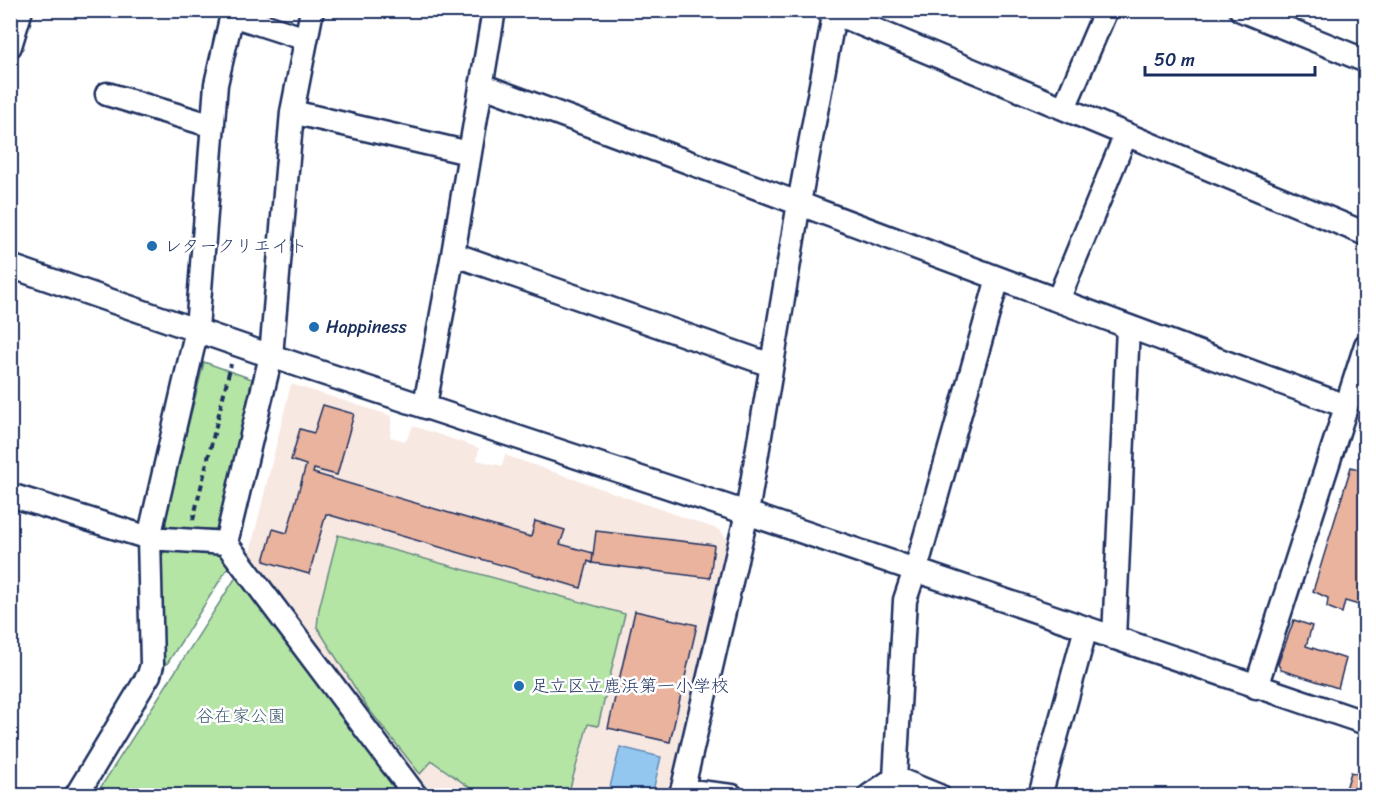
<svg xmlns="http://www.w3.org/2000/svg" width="1376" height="806" font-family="Sriracha,'Klee One',sans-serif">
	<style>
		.built { fill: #f8e8e2 }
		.green { fill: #b4e5a5; stroke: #688a82; stroke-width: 1.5 }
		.water { fill: #93c7f0; stroke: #638ab6; stroke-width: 1.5 }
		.building { fill: #e9b39e; stroke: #1b2f5e; stroke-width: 1.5 }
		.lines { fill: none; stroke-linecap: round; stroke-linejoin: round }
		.minor-casing { stroke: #1b2f5e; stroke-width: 27 }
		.path { stroke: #1b2f5e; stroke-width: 4; stroke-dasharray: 6 4.5; stroke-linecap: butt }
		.minor { stroke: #fff; stroke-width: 22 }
		.poi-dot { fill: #1f6fb2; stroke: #fff; stroke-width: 2 }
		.labels { text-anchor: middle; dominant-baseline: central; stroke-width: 5; stroke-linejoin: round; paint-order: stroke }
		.poi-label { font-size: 18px; fill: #1b2f5e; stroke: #fff; text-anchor: start }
		.park-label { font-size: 18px; fill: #415c70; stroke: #fff }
	</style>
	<rect width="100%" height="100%" fill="#fff"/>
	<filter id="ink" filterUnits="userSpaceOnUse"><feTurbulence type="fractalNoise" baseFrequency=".0167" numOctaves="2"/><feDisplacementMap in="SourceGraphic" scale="12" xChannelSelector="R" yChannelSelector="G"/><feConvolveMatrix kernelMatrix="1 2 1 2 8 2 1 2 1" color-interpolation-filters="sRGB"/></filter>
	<g filter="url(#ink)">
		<path class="built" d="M291,384L392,416L390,437L406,441L413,426L479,448L477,460L502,466L505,455L720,530L727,539L720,584L668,795L445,796L434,789L431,794L421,791L249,556Z"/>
		<path class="green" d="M204,362L252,379L220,525L215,529L170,528L166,525L165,517Z
			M338,535L625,614L598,726L588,724L568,795H473V790L432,761L420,774L367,707L317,627L319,609Z
			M165,551L220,553L229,566L167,664L161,661L159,559Z
			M236,577L402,795L95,796Z"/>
		<path class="water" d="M620,747L661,757L652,795H608Z"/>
		<path class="building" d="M323,405L354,414L337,475L314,469L313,473L531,537L535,521L565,530L560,544L593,553L592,563L588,561L581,588L326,514L309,574L264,561L273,529L287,533L306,465L291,460L300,429L314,433Z
			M1351,467L1366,471V585L1359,605L1345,601L1342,613L1327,607L1328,598L1313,591Z
			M596,531L714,545L710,578L592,563Z
			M635,611L697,625L670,742L608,728Z
			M1294,620L1312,626L1306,646L1346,659L1338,688L1281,670L1278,664Z
			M1364,764L1366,796H1344L1351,772L1361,775Z"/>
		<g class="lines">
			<g class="minor-casing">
				<path id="minor" d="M312,10L292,112L271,356L226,543L416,796
					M827,10L1366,234
					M1241,10L1366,61
					M232,15L306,39
					M10,46L21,10
					M481,85C769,191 1056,302 1346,406
					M107,94L213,126
					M1064,108L1106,10
					M292,112L469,153
					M453,254L771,365
					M10,266L271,356L747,513L1366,723
					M1058,300L1126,134
					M425,405L453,254L494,10
					M10,495L149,538L226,543
					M1114,638L1128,327
					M1256,687L1366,345
					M895,778L905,600L920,555L998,278
					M682,790L732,796
					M76,796L149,675L152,665L149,538L197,329L216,84L233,10
					M681,796L747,513L799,203L835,10
					M869,796L895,778L939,796
					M1040,796L1086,628"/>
			</g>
			<path class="path" d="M193,520L231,364
				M151,796L156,793L185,796"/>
			<use href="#minor" class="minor"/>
		</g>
	</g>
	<g class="poi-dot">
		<circle cx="152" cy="246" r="6"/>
		<circle cx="314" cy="327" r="6"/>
		<circle cx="519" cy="686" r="6"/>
	</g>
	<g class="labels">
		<g class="poi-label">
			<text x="164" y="246">レタークリエイト</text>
			<text x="326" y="327">Happiness</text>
			<text x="531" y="686">足立区立鹿浜第一小学校</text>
		</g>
		<g class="park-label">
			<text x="241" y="716">谷在家公園</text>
		</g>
	</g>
	<rect width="1376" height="806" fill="none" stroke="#fff" stroke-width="36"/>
	<rect x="18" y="18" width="1340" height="770" fill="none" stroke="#1b2f5e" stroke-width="2" filter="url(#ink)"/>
	<path d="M1145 66v9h170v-9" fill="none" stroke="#1b2f5e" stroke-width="3"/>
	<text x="1154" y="66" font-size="18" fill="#1b2f5e" stroke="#ffffff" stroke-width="4.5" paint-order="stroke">50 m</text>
</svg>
